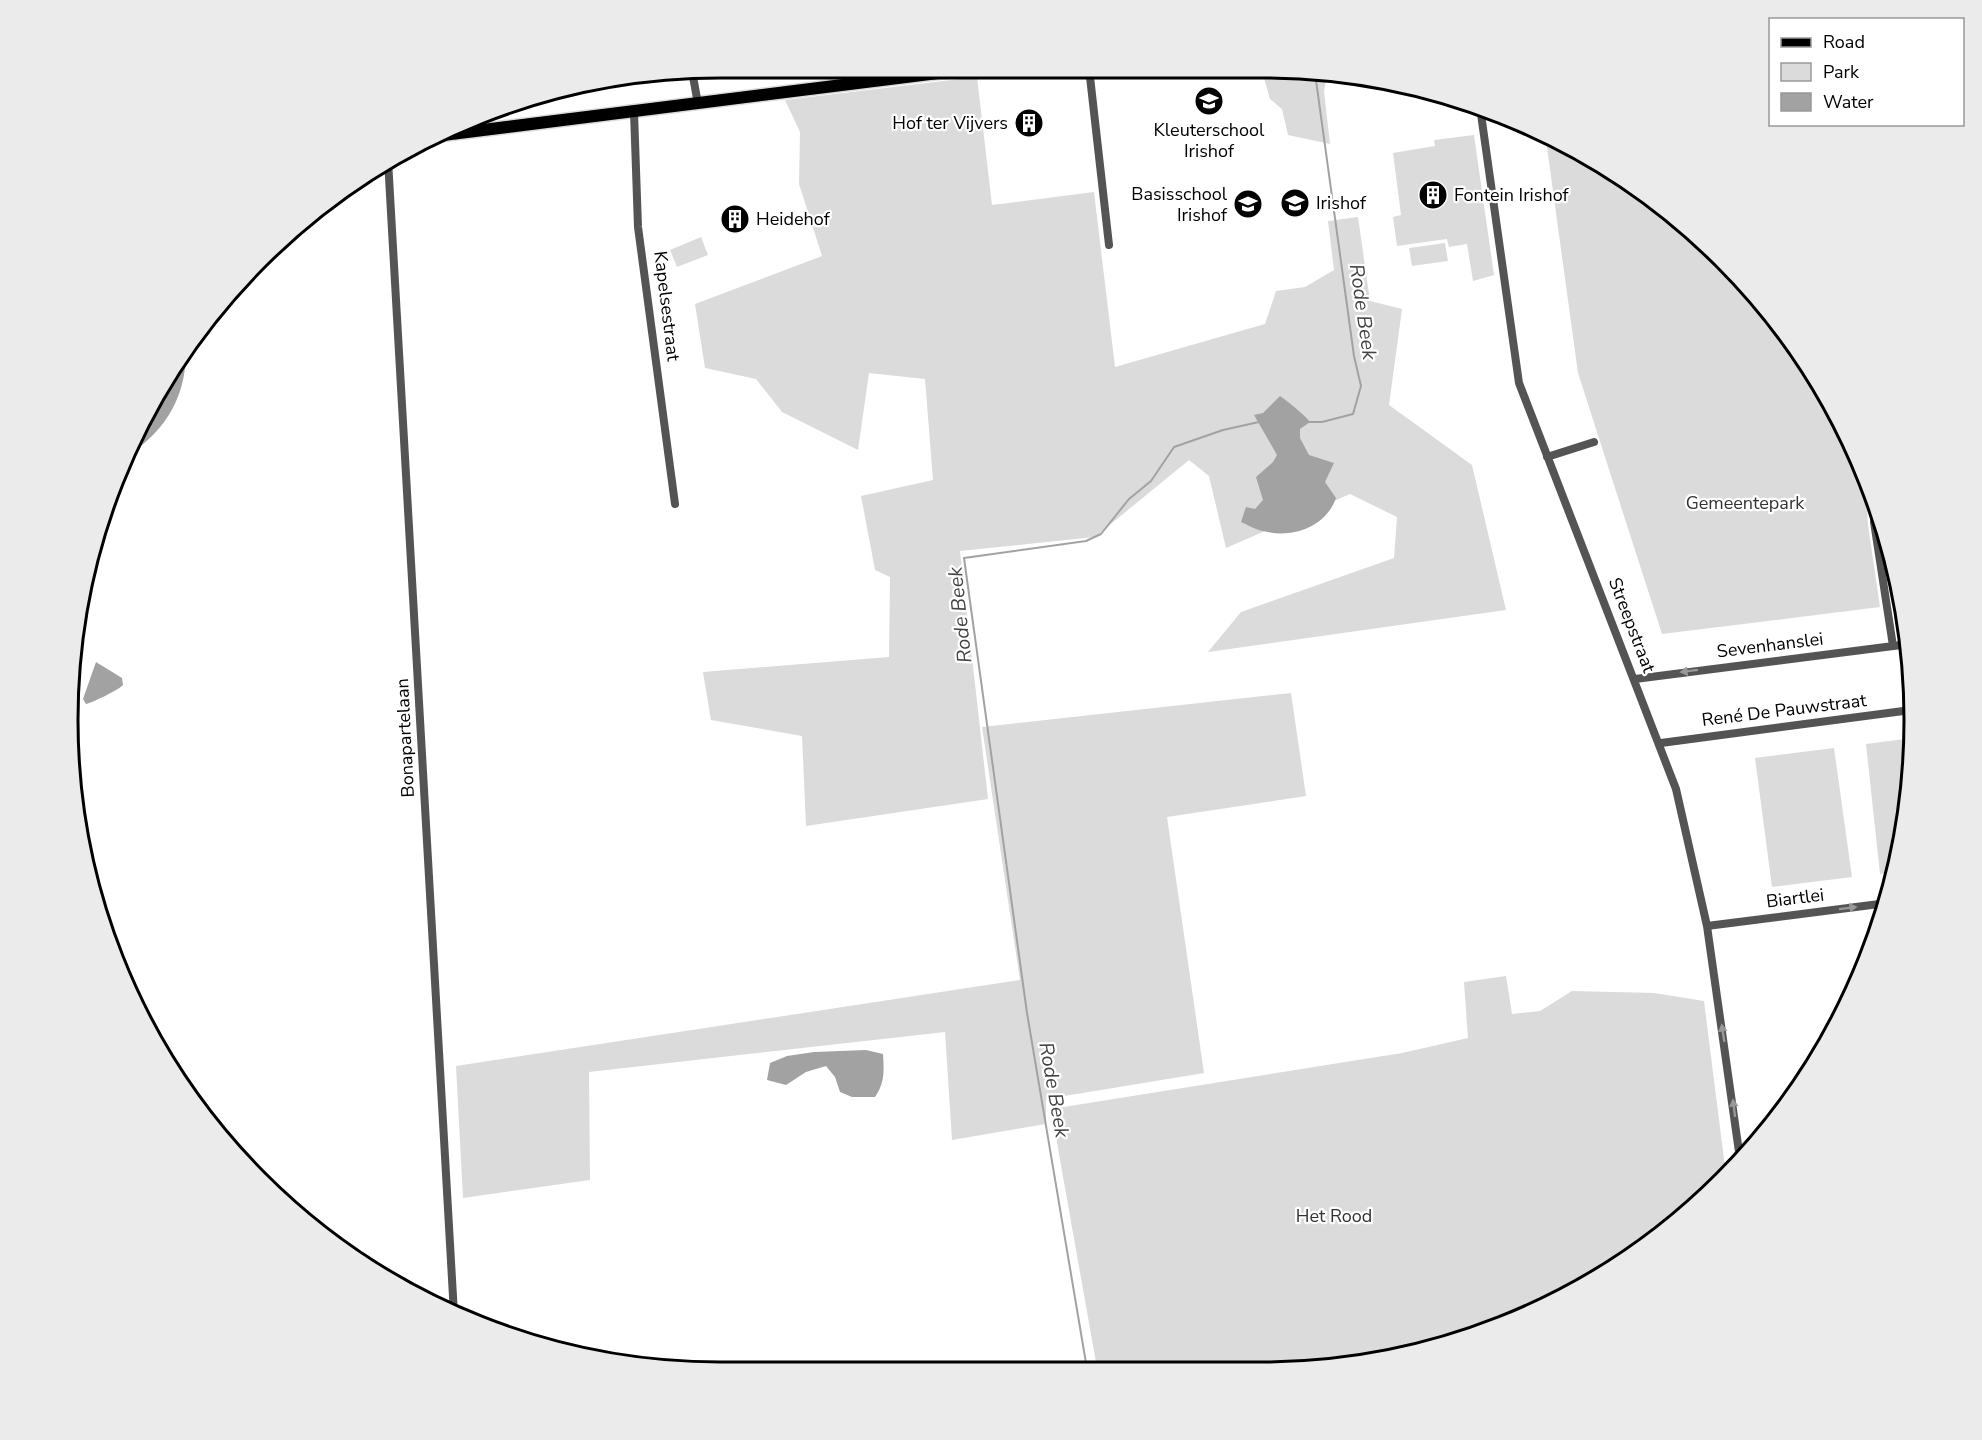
<svg xmlns="http://www.w3.org/2000/svg" width="1982" height="1440" font-family="'Nunito Sans',sans-serif">
	<style>
		.green { fill: #dbdbdb }
		.water { fill: #a2a2a2 }
		.lines { fill: none; stroke-linecap: round; stroke-linejoin: round }
		.stream { stroke: #a2a2a2; stroke-width: 2 }
		.primary-casing { stroke: #dbdbdb; stroke-width: 15 }
		.minor { stroke: #545454; stroke-width: 8 }
		.primary { stroke: #000; stroke-width: 12 }
		.oneway { fill: #989898 }
		.labels { text-anchor: middle; dominant-baseline: central; stroke-width: 4.5; stroke-linejoin: round; paint-order: stroke }
		.poi-label { font-size: 18px; fill: #000; stroke: #fff; text-anchor: start }
		.street-label { font-size: 18px; fill: #000; stroke: #fff }
		.park-label { font-size: 18px; fill: #323232; stroke: #fff }
		.water-label { font-size: 20px; font-style: italic; fill: #434343; stroke: #fff }
		.rim { fill: none; stroke: #000; stroke-width: 3 }
	</style>
	<rect width="100%" height="100%" fill="#fff"/>
	<path class="green" d="M1261,68L1327,74L1324,91L1330,144L1288,135L1282,109L1270,99Z
		M977,77L992,205L1094,192L1115,367L1265,324L1276,291L1305,287L1334,270L1328,221L1358,217L1370,301L1402,309L1389,405L1472,465L1506,610L1208,652L1241,612L1394,558L1397,517L1350,494L1226,548L1209,476L1189,460L1095,537L960,551L988,799L806,826L802,736L711,720L703,672L889,657L890,577L875,570L861,496L933,480L925,379L869,373L858,450L782,412L756,379L705,368L695,304L822,256L799,184L800,132L785,100Z
		M1545,133L1589,155L1692,229L1753,290L1827,394L1865,478L1868,525L1880,607L1662,634L1578,373Z
		M1474,135L1494,275L1473,281L1467,244L1449,247L1447,239L1397,246L1393,217L1401,215L1393,153L1435,146L1434,140Z
		M701,237L708,255L677,267L670,250Z
		M1445,243L1448,261L1412,266L1409,248Z
		M1291,693L1306,796L1167,817L1204,1073L1046,1099V1124L952,1140L945,1032L589,1072L590,1180L463,1198L456,1066L1020,980L982,727Z
		M1912,738L1913,763L1895,872L1880,874L1866,744Z
		M1834,748L1852,877L1772,887L1755,758Z
		M1506,976L1512,1014L1540,1011L1572,991L1654,993L1704,1001L1726,1175L1692,1211L1550,1305L1431,1350L1348,1367L1097,1368L1051,1109L1402,1053L1468,1038L1464,982Z"/>
	<path class="water" d="M186,355C185,386 175,413 152,436C143,445 132,452 124,461L133,436L154,416L164,401L173,374Z
		M1280,396C1286,400 1306,416 1310,422L1300,429V438L1309,455L1334,463L1325,482L1336,498C1326,527 1292,539 1263,531C1256,530 1248,525 1241,522L1246,507L1255,509L1263,500L1256,477L1273,462L1277,455L1254,415L1263,413Z
		M96,662L122,678L123,685C120,689 92,703 86,704L83,699Z
		M866,1050L883,1054C884,1070 885,1083 875,1097H852L840,1092L835,1077L826,1066L806,1072L786,1085L767,1080L770,1063L787,1056L814,1052Z"/>
	<g class="lines">
		<path class="stream" d="M1307,422H1322L1353,414L1361,386L1354,356L1315,73
			M1087,1369L1027,1013L964,558L1086,541L1101,534L1129,499L1151,481L1174,447L1223,430L1259,422"/>
		<g class="primary-casing">
			<path id="primary" d="M427,137L978,68"/>
		</g>
		<path class="minor" d="M1089,68L1109,245
			M692,71L698,104
			M1480,107L1519,383L1676,789L1707,926L1740,1159
			M634,112L638,227L675,504
			M388,160L454,1314
			M1547,457L1594,442
			M1879,508L1874,522L1893,646
			M1635,679L1909,644
			M1661,743L1911,710
			M1707,926L1887,903"/>
		<use href="#primary" class="primary"/>
	</g>
	<defs><path id="oneway-solid" d="M-6-.8H1V-3.2L6.5 0L1 3.2V.8H-6Z" transform="scale(1.5)"/></defs>
	<g class="oneway">
		<use href="#oneway-solid" transform="translate(1689 671) rotate(173)"/>
		<use href="#oneway-solid" transform="translate(1848 908) rotate(-7)"/>
		<use href="#oneway-solid" transform="translate(1723 1033) rotate(-99)"/>
		<use href="#oneway-solid" transform="translate(1734 1108) rotate(-97)"/>
	</g>
	<defs>
		<g id="school-disc" transform="scale(1.5)"><circle r="9.5" fill="#000" stroke="#fff"/><path d="M0-5L7-2L0 1L-7-2ZM-4 1L0 2.5L4 1V4Q0 6-4 4Z" fill="#fff"/></g>
		<g id="building-disc" transform="scale(1.5)"><circle r="9.5" fill="#000" stroke="#fff"/><path d="M-4-6H4V6H1V3H-1V6H-4ZM-2.5-4.3h1.7v1.8h-1.7ZM.8-4.3h1.7v1.8H.8ZM-2.5-1h1.7V.8h-1.7ZM.8-1h1.7V.8H.8Z" fill="#fff"/></g>
	</defs>
	<g fill-rule="evenodd">
		<use href="#school-disc" x="1209" y="101"/>
		<use href="#building-disc" x="1029" y="123"/>
		<use href="#building-disc" x="1433" y="195"/>
		<use href="#school-disc" x="1295" y="203"/>
		<use href="#school-disc" x="1248" y="204"/>
		<use href="#building-disc" x="735" y="219"/>
	</g>
	<g class="labels">
		<g class="poi-label">
			<text x="1008" y="123" text-anchor="end">Hof ter Vijvers</text>
			<text x="1209" y="130" text-anchor="middle">Kleuterschool<tspan x="1209" dy="21">Irishof</tspan></text>
			<text x="1227" y="194" text-anchor="end">Basisschool<tspan x="1227" dy="21">Irishof</tspan></text>
			<text x="1454" y="195">Fontein Irishof</text>
			<text x="1316" y="203">Irishof</text>
			<text x="756" y="219">Heidehof</text>
		</g>
		<g class="street-label">
			<text transform="translate(667 306) rotate(83)">Kapelsestraat</text>
			<text transform="translate(1632 625) rotate(69)">Streepstraat</text>
			<text transform="translate(1770 645) rotate(-7)">Sevenhanslei</text>
			<text transform="translate(1784 710) rotate(-7)">René De Pauwstraat</text>
			<text transform="translate(405 738) rotate(-93)">Bonapartelaan</text>
			<text transform="translate(1795 898) rotate(-7)">Biartlei</text>
		</g>
		<g class="park-label">
			<text x="1745" y="503">Gemeentepark</text>
			<text x="1334" y="1216">Het Rood</text>
		</g>
		<g class="water-label">
			<text transform="translate(1363 312) rotate(82)">Rode Beek</text>
			<text transform="translate(960 615) rotate(-96)">Rode Beek</text>
			<text transform="translate(1054 1090) rotate(80)">Rode Beek</text>
		</g>
	</g>
	<path d="M0 0H1982V1440H0ZM720 78H1262A642 642 0 0 1 1904 720V720A642 642 0 0 1 1262 1362H720A642 642 0 0 1 78 720V720A642 642 0 0 1 720 78Z" fill="#ebebeb" fill-rule="evenodd"/>
	<path class="rim" d="M720 78H1262A642 642 0 0 1 1904 720V720A642 642 0 0 1 1262 1362H720A642 642 0 0 1 78 720V720A642 642 0 0 1 720 78Z"/>
	<rect x="1769" y="18" width="195" height="108" fill="#ffffff" stroke="#999999" stroke-width="1.5"/>
	<rect x="1781" y="38" width="30" height="9" fill="#000000" stroke="#999999" stroke-width="1.5"/>
	<text x="1823" y="48" font-size="18" fill="#000000">Road</text>
	<rect x="1781" y="63" width="30" height="18" fill="#dbdbdb" stroke="#999999" stroke-width="1.5"/>
	<text x="1823" y="78" font-size="18" fill="#000000">Park</text>
	<rect x="1781" y="93" width="30" height="18" fill="#a2a2a2" stroke="#999999" stroke-width="1.5"/>
	<text x="1823" y="108" font-size="18" fill="#000000">Water</text>
</svg>
